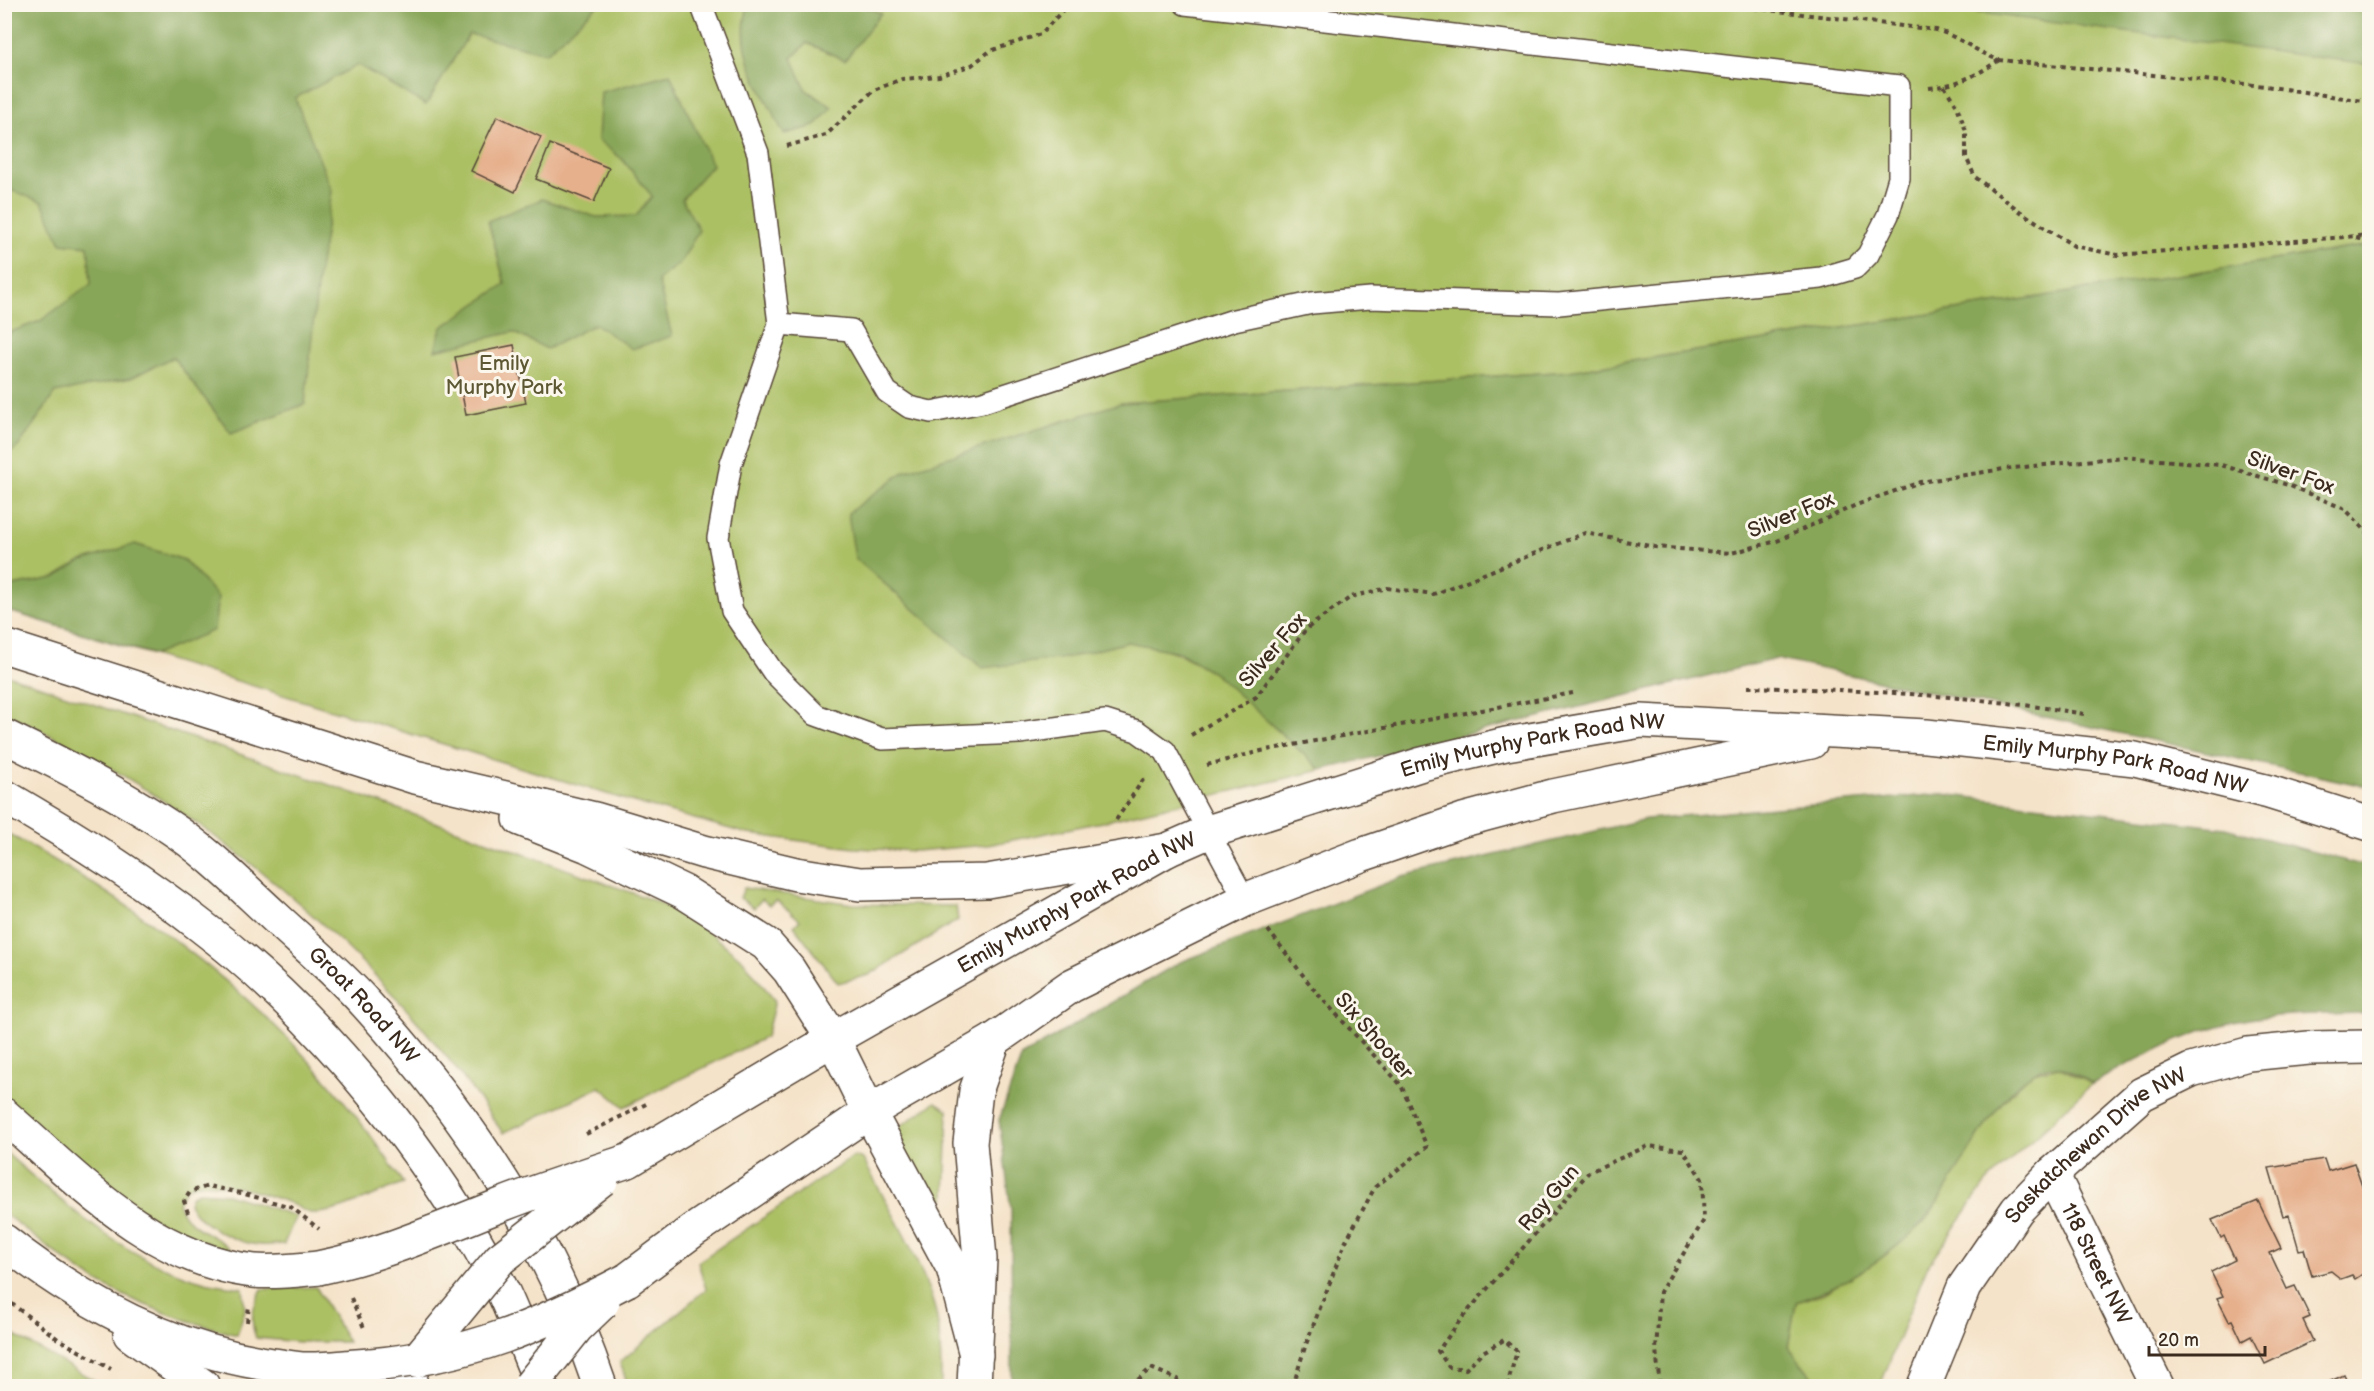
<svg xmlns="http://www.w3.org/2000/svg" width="2374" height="1391" font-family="'Balsamiq Sans',sans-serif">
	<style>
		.green { fill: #abbf63; stroke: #737440; stroke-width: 1.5 }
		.forest { fill: #88a659; stroke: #62683c; stroke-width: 1.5 }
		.building { fill: #e6b08d }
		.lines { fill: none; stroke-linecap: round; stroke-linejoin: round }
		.service-casing { stroke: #574638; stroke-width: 24 }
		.minor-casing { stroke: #574638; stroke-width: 36 }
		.tertiary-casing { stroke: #574638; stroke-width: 36 }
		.secondary-casing { stroke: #574638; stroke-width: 36 }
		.path { stroke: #574638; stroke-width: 4; stroke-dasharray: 4.5 4.5; stroke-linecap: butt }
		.service { stroke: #fff; stroke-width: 21 }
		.minor { stroke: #fff; stroke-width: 33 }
		.tertiary { stroke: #fff; stroke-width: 33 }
		.secondary { stroke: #fff; stroke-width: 33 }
		.tertiary-bridge-casing { stroke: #574638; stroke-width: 36; stroke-linecap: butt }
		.path-bridge { stroke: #574638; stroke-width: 4; stroke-dasharray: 4.5 4.5; stroke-linecap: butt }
		.tertiary-bridge { stroke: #fff; stroke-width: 33 }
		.labels { text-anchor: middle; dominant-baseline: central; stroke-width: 6; stroke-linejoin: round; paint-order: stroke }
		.park-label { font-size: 21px; fill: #5d5733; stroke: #fbf7ec }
		.street-label { font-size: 21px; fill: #3b2a1e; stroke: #fbf7ec }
	</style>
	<rect width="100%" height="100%" fill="#fbf7ec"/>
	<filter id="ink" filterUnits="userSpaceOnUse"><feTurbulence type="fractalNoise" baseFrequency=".0167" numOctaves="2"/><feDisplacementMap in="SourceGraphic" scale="12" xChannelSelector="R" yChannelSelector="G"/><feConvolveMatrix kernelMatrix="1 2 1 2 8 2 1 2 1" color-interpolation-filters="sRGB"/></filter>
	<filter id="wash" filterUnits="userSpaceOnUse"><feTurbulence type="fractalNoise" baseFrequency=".008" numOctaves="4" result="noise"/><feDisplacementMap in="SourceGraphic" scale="24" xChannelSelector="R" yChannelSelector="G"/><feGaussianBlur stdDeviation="1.35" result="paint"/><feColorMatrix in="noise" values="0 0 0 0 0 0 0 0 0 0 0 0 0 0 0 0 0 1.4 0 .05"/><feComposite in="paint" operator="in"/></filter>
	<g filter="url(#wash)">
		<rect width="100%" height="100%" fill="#f5e3c9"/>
		<path class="green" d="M4,5H2369V245L1569,371L1121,403L1066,658C1083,653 1112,642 1129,642C1207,645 1268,721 1321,770L1102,822L988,845L916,851L854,848L748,834L623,799L5,610Z
			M5,674L356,794L658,902L701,926L743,960L775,1001L766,1037L624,1107L600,1087L503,1133C379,950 205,806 5,713Z
			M5,832C163,918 305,1028 403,1183C378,1192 337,1215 311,1213C305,1213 297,1206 290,1203C266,1194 211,1176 187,1187L178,1202C186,1231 218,1233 233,1252L148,1222L5,1106Z
			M744,888L853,904L956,906L958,920L869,975L838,983L794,926L800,920L776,900L769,905L762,899L754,908L740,898Z
			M2059,1067L2092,1084L1985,1184L1927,1267L1880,1386H1820L1788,1347L1796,1302L1824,1293L1877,1260L1923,1223L1995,1110L2030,1074Z
			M936,1102L948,1110L945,1198L930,1203L890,1133Z
			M4,1151C63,1203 124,1260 202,1281C215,1285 230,1286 243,1288L245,1310L237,1335C196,1324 157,1312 119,1293C78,1274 41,1241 5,1214Z
			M854,1156L863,1159C888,1207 920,1256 935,1309C941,1334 941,1361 941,1386H628L620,1362L706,1289L698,1262Z
			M199,1192L227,1194L296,1216L284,1244C277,1244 268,1246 261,1245C239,1244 197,1225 189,1203L192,1195Z
			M316,1287L348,1342H299L256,1338C249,1319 253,1306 262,1289Z
			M4,1326L12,1334L104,1386H5Z"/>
		<path class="forest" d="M5,4H598V5L546,53L469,34L426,105L358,65L295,98L332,191L318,277L305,404L231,433L173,357L131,378L55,393L18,447L5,456V334L40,321L91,284L88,246L61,243L42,202L5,188Z
			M749,4L859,5L881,13L845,60L807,43L792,58L806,90L832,107L815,126L784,134C764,94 732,50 749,4Z
			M1919,5H2369V64Z
			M670,74L712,165L682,199L699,230L681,262L658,280L672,336L632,349L595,324L547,349L513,332L435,350L441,328L505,284L488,221L542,199L596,217L636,216L652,196L622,159L598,140L601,92Z
			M2369,245V787L1776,659L1321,770L1217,675L1179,652L1128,642L1066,658L982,668L855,558L848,513L905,471L1121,403L1569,371Z
			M135,544L184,560L218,597L214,630L155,655L5,610L8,587L54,578L79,562Z
			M1942,794L2226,828L2369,867V1013C2330,1014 2289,1013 2249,1019C2198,1027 2137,1058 2092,1084C2083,1079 2069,1068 2059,1067C2005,1060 1954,1190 1922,1223C1889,1258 1841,1287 1796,1302L1788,1347L1820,1386H1012L1011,1210L999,1120L1022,1056L1178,963L1402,877L1646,819Z"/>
		<g id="blocks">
			<path class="building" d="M497,116L541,137L515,192L471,171Z
				M550,144L609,168L594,202L536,179Z
				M514,345L526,403L466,415L455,357Z
				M2324,1159L2328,1171L2354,1163L2364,1192L2369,1191L2370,1194V1269L2355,1279L2352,1275L2341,1279L2331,1271L2312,1276L2304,1249L2299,1250L2289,1215L2283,1216L2269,1168Z
				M2258,1201L2281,1248L2270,1253L2287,1289L2295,1286L2310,1317L2303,1320L2313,1341L2265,1364L2251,1336L2242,1341L2232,1320L2229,1321L2217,1298L2223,1296L2211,1272L2235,1260L2224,1236L2221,1238L2212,1220Z
				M2344,1375L2349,1386H2320Z"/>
		</g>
	</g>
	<g filter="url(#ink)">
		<use href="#blocks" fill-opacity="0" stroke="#574638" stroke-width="1.5"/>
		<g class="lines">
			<g class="service-casing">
				<path id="service" d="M701,4L758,153L779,324L731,464L718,538L732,611L773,672L816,715L882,739L1019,733L1105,721L1137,731L1165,751L1245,900
					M779,324L851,330L887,392L909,407L931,412L983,402L1234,320L1312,303L1370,298L1559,304L1821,278L1855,268L1868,255L1888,215L1899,178V86L1185,4"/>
			</g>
			<g class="minor-casing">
				<g id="minor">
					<path id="s1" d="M2052,1174L2157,1386"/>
					<path id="s2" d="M1924,1386L1964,1287L2017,1210L2052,1174L2142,1094L2191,1070L2248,1054L2309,1048L2370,1047"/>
				</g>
			</g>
			<g class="tertiary-casing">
				<g id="tertiary">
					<path d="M4,1115C77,1179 152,1260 254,1271C275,1273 297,1270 318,1268"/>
					<path id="s3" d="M628,1161L833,1039L1167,850L1208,832L1422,764L1506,744L1641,721L1926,736L2135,759L2269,792L2370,824"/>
					<path d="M4,1241C80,1301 165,1347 261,1363C275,1365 289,1368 302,1369C325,1370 348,1366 371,1365"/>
					<path d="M627,1280L694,1230L869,1112L994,1040L1071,986L1245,900L1361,855L1463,820L1553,796L1811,742"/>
					<path d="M130,1334L203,1386"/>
					<path d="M404,1386L416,1361"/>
				</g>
			</g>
			<g class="secondary-casing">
				<g id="secondary">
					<path d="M4,646L415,777L595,819L704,852L796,874L860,884L987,881L1167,850"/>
					<path id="s4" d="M4,736C60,763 116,792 168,826C207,851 241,886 275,917C306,946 339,973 367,1005C470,1118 551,1241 600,1386"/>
					<path d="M4,796C73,836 139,877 201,926C321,1017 437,1159 504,1294C518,1324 529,1356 542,1386"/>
					<path d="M520,819L588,846L684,892L766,944L789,970L833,1039L869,1112L953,1268L976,1355"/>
					<path d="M974,1386L980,1259L970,1143L976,1091L994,1040"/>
				</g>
			</g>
			<path class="path" d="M1719,4L1936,30C1960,37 1976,52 1999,60L2265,86L2370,102
				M1944,86L1957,106L1966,131V157L1975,177L2021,212L2074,246L2117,255L2370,235
				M1929,88C1957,85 1976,76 1999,60
				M787,146L826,135L874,90L902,79L939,76L972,65L990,51L1041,34L1062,11L1064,4
				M2356,238L2370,242
				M1748,687C1861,690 1973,695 2084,714
				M1191,735L1256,697L1306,629L1351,597L1387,588L1434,594L1585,533L1655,547L1731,553L1777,541L1856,505L1920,482L2004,469L2124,457L2221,465L2288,485L2345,509L2370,535
				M1207,765L1261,751L1573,693
				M1116,820L1143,780L1147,779
				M1268,930L1316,992L1401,1085L1427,1147L1375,1187L1345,1243L1305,1347L1293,1386
				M634,1110L650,1102
				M188,1213L184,1201L190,1192L208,1186L241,1193L291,1207L319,1229
				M4,1298L58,1339L111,1369
				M351,1298L365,1330
				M247,1322L249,1306
				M1131,1386L1151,1368L1177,1379L1179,1386
				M1507,1386L1517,1351L1504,1340L1481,1353L1466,1369L1449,1367L1438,1351L1461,1319L1589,1172L1648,1146L1683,1150L1702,1179L1704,1220L1660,1292L1656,1350L1660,1386"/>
			<use href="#service" class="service"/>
			<use href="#minor" class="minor"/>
			<use href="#tertiary" class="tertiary"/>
			<use href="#secondary" class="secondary"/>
			<g class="tertiary-bridge-casing">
				<path id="tertiary-bridge" d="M318,1268C382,1255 440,1229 501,1205C542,1189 585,1175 628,1161
					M416,1361L500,1259L602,1179
					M371,1365C471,1356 539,1326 627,1280
					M530,1386L577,1327L603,1302"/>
			</g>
			<path class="path-bridge" d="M586,1134L634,1110"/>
			<use href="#tertiary-bridge" class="tertiary-bridge"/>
		</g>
	</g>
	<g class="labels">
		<g class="park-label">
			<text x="504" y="363">Emily<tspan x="504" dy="24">Murphy Park</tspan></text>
		</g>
		<g class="street-label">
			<text transform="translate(2291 473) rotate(20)">Silver Fox</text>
			<text transform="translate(1791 515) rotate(-22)">Silver Fox</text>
			<text transform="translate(1273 650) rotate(-49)">Silver Fox</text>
			<text stroke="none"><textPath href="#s3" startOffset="1004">Emily Murphy Park Road NW</textPath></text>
			<text stroke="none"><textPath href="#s3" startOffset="1592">Emily Murphy Park Road NW</textPath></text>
			<text stroke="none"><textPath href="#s3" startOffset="518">Emily Murphy Park Road NW</textPath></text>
			<text stroke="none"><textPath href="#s4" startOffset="453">Groat Road NW</textPath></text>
			<text transform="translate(1374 1036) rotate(49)">Six Shooter</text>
			<text stroke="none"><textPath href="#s2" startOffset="303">Saskatchewan Drive NW</textPath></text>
			<text transform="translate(1549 1198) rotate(-49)">Ray Gun</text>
			<text stroke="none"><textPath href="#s1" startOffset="100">118 Street NW</textPath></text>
		</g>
	</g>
	<rect width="2374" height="1391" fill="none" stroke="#fbf7ec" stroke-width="24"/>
	<path d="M2149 1346v9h116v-9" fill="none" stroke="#3b2a1e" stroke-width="3"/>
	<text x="2158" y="1346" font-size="18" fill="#3b2a1e" stroke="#fbf7ec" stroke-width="4.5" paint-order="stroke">20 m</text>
</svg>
